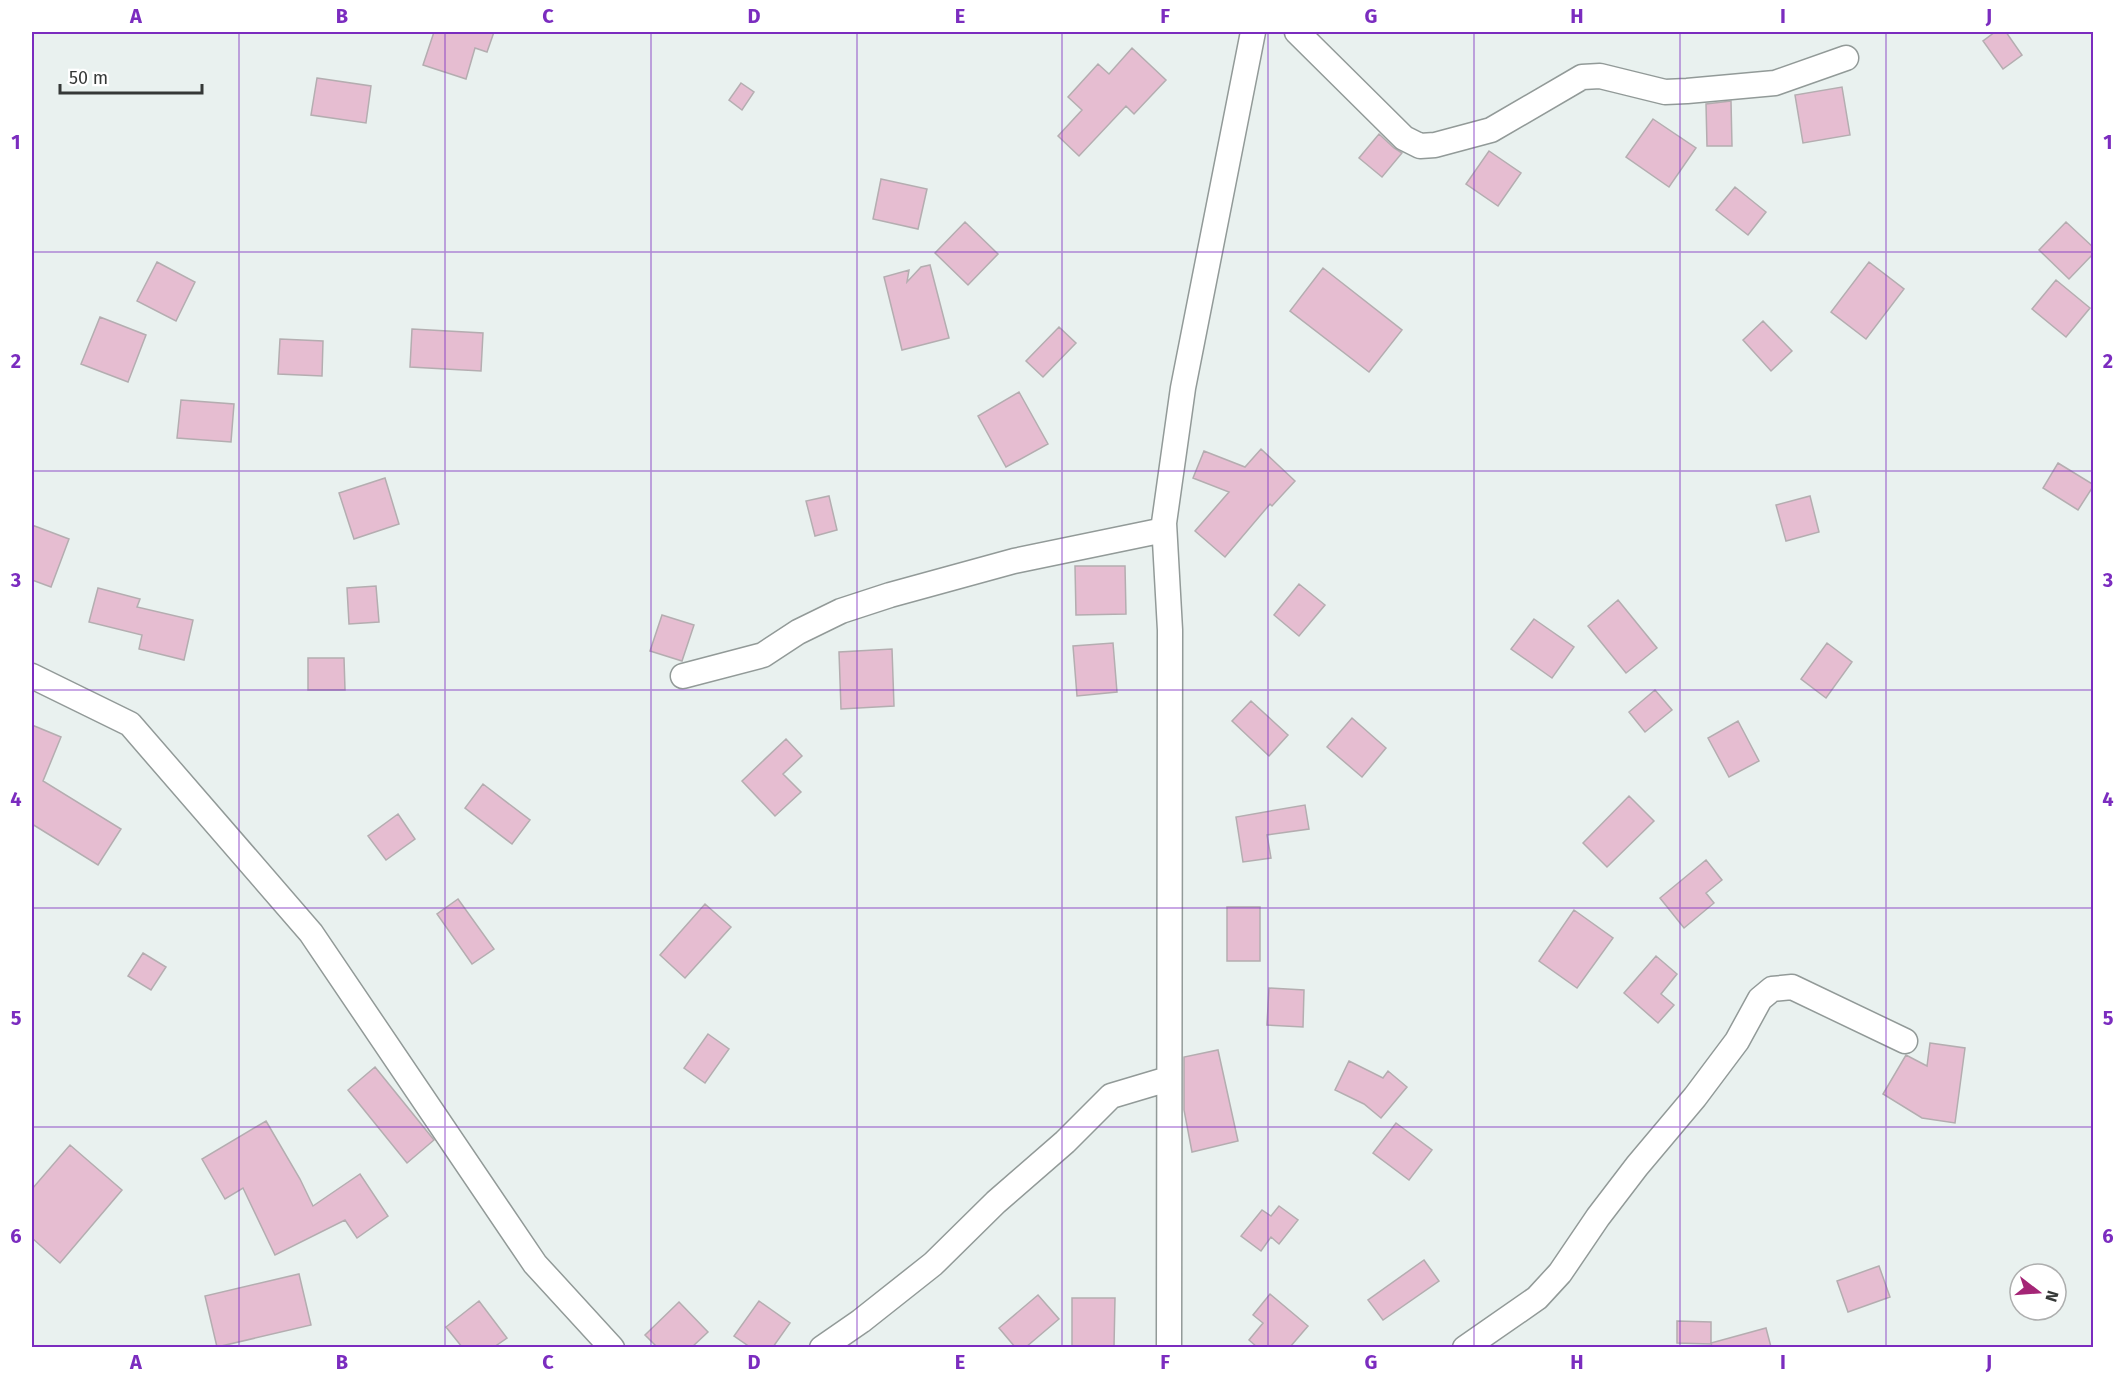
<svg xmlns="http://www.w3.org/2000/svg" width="2125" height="1379" font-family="'Fira Sans',sans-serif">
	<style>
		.building { fill: #e6bdd1; stroke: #b4adb0; stroke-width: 1.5 }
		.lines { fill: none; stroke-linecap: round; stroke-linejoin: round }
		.minor-casing { stroke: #929a98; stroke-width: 27 }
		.minor { stroke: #fff; stroke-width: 24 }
		.grid { fill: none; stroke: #7b2cbf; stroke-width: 1.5; stroke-opacity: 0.55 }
		.neatline { fill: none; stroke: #7b2cbf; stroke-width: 2 }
		.grid-label { font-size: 20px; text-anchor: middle; font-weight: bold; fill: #7b2cbf }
	</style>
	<rect width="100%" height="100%" fill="#e9f1ef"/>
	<path class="building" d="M434,32H494L487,52L475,48L466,79L423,65Z
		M1995,32H2006L2022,55L2003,69L1983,41Z
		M1132,48L1166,80L1134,114L1126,106L1079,156L1058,136L1082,110L1068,97L1098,64L1109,74Z
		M317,78L371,86L366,123L311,115Z
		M741,83L754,92L742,110L729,100Z
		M1842,87L1850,135L1803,143L1795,95Z
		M1731,101L1732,146H1707L1706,104Z
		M1653,119L1696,148L1669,187L1626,157Z
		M1379,134L1394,148L1402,153L1382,177L1359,158Z
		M1489,151L1521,173L1498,206L1466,184Z
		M881,179L927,189L918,229L873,219Z
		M1735,187L1766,212L1748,235L1716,210Z
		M965,222L998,254L968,285L935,253Z
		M2066,222L2094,248V253L2069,279L2039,250Z
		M157,262L195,282L176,321L137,301Z
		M1869,262L1904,289L1866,339L1831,312Z
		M930,265L949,338L902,350L884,277L909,270L907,282L921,267Z
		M1323,268L1402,330L1369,372L1290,311Z
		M2056,280L2090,308L2066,337L2032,309Z
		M100,317L146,335L128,382L81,364Z
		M1763,321L1792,351L1771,371L1743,340Z
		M1059,327L1076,343L1043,377L1026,361Z
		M412,329L483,333L481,371L410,367Z
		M280,339L323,341L322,376L278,374Z
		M1019,392L1048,444L1006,467L978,416Z
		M181,400L234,404L231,442L177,438Z
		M1261,449L1295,481L1272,506L1270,504L1225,557L1195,531L1229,492L1193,478L1204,451L1245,467Z
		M2058,463L2094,485L2078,510L2043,488Z
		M385,478L399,524L354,539L339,493Z
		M829,496L837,530L815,536L806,501Z
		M1810,496L1819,532L1786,541L1776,505Z
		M32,525L69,539L51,587L32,580Z
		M1075,566H1125L1126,614L1076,615Z
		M1299,584L1325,605L1299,636L1274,615Z
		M376,586L379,622L349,624L347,588Z
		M98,588L140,599L137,607L193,620L184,660L139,649L142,635L89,622Z
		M1618,600L1657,648L1626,673L1588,626Z
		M662,615L694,625L682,661L650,651Z
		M1534,619L1574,647L1552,678L1511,649Z
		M1113,643L1117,692L1077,696L1073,646Z
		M1827,643L1852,662L1826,698L1801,679Z
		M892,649L894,706L841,709L839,652Z
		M308,658H344L345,690H308Z
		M1655,690L1672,710L1645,732L1629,712Z
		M1251,701L1288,735L1269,756L1232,721Z
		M1352,718L1386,748L1362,777L1327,747Z
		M1738,721L1759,761L1729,777L1708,738Z
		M32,725L61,737L43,781L121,829L98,865L32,824Z
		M786,739L802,756L783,774L801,792L775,816L742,781Z
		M483,784L530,820L512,844L465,808Z
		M1629,796L1654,821L1607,867L1583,843Z
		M1305,805L1309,829L1267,835L1271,858L1243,862L1236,817Z
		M398,814L415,839L386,860L368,836Z
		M1706,860L1722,880L1706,893L1714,903L1684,928L1660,898Z
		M458,899L494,949L472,964L437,914Z
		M705,904L731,927L685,978L660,955Z
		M1227,907H1260V961H1227Z
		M1574,910L1613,938L1577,988L1539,961Z
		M143,953L166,967L151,990L128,976Z
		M1656,956L1677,974L1661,994L1674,1005L1658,1023L1624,993Z
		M1269,988L1304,990L1303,1027L1267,1025Z
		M708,1034L729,1049L705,1083L684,1068Z
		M1930,1043L1965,1048L1955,1123L1922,1118L1883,1094L1906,1055L1927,1066Z
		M1218,1050L1238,1141L1192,1152L1184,1110V1057Z
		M1349,1061L1383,1078L1388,1071L1407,1087L1381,1118L1364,1104L1335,1090Z
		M375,1067L434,1140L407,1163L348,1090Z
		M266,1121L300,1179L313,1206L360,1174L388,1216L357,1238L345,1220L275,1255L243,1188L225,1199L202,1159Z
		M1396,1123L1432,1150L1409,1180L1373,1153Z
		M70,1145L122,1190L60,1263L32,1238V1189Z
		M1279,1206L1298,1220L1279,1244L1271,1237L1261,1251L1241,1236L1262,1210L1271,1216Z
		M1424,1260L1439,1281L1383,1320L1368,1300Z
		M1879,1266L1890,1297L1848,1312L1837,1281Z
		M299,1274L311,1325L217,1347L205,1296Z
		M1270,1294L1308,1326L1290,1347H1257L1249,1340L1263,1323L1253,1315Z
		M1038,1295L1059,1319L1026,1347H1015L999,1328Z
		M1072,1298H1115L1114,1347H1072Z
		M479,1301L507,1338L494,1347H462L446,1327Z
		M759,1301L790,1323L773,1347H750L734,1336Z
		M679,1302L708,1332L692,1347H657L645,1335Z
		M1677,1321L1711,1322V1344L1677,1343Z
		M1766,1328L1771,1347H1712L1711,1343Z"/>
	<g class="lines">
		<g class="minor-casing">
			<path id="minor" d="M1297,32L1404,138L1420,146L1435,145L1491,130L1582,77L1600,76L1665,92L1687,91L1775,83L1846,58
				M32,676L130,724L311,933L535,1264L612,1348
				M683,676L763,655L798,632L841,611L890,595L1014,561L1164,530
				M822,1348L861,1321L933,1264L996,1202L1065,1142L1111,1096L1168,1079
				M1169,1348L1170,630L1164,523L1183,388L1253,32
				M1465,1348L1537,1298L1560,1273L1598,1217L1637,1166L1695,1097L1737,1041L1760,999L1772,989L1792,987L1905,1041"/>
		</g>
		<use href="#minor" class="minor"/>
	</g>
	<path class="grid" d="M239,32V1348M445,32V1348M651,32V1348M857,32V1348M1062,32V1348M1268,32V1348M1474,32V1348M1680,32V1348M1886,32V1348M32,252H2094M32,471H2094M32,690H2094M32,908H2094M32,1127H2094"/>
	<rect width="2125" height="1379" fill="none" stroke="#ffffff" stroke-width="66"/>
	<g transform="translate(2038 1292) rotate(107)"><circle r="28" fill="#ffffff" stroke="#aeafaf" stroke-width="1.5"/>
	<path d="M0-4.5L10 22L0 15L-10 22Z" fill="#a42576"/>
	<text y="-9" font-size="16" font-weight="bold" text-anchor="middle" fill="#353837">N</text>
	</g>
	<path d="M60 84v9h142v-9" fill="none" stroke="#353837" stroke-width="3"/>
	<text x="69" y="84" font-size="18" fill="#353837" stroke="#ffffff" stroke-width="4.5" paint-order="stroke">50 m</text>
	<rect x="33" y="33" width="2059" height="1313" class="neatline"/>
	<g class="grid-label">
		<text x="136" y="23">A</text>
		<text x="342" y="23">B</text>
		<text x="548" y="23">C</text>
		<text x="754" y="23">D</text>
		<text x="960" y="23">E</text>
		<text x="1165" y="23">F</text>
		<text x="1371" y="23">G</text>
		<text x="1577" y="23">H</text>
		<text x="1783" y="23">I</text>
		<text x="1989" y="23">J</text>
		<text x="16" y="149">1</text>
		<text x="2108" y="149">1</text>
		<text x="16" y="368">2</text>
		<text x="2108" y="368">2</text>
		<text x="16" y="587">3</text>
		<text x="2108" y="587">3</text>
		<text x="16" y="806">4</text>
		<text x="2108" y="806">4</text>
		<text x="16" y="1025">5</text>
		<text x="2108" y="1025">5</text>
		<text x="16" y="1243">6</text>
		<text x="2108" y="1243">6</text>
		<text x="136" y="1369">A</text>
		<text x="342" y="1369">B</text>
		<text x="548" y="1369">C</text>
		<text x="754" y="1369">D</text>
		<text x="960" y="1369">E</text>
		<text x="1165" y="1369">F</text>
		<text x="1371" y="1369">G</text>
		<text x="1577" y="1369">H</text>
		<text x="1783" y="1369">I</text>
		<text x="1989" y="1369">J</text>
	</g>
</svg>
